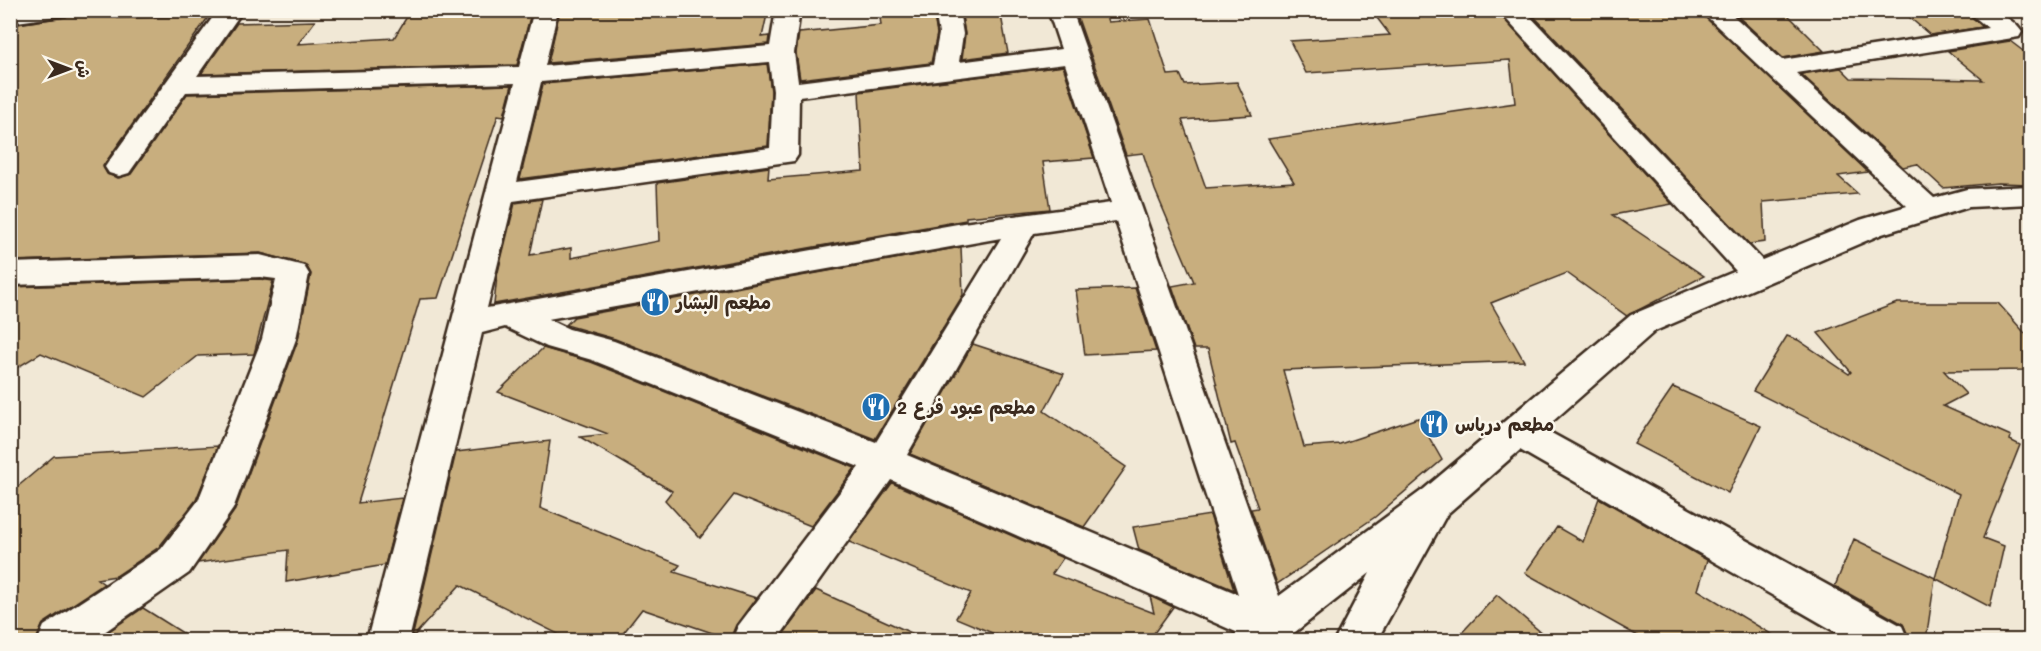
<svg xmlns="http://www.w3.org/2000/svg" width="2041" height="651" font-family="Mali,'Playpen Sans Arabic',sans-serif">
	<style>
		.building { fill: #c8ae7e; stroke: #3b2a1e; stroke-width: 1.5 }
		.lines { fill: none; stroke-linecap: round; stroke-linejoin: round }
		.street-casing { stroke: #3b2a1e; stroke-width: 5 }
		.street { fill: #fbf7ec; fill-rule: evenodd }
		.labels { text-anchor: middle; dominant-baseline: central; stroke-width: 5; stroke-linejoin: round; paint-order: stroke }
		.poi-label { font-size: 18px; font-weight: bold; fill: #3b2a1e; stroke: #fbf7ec; text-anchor: start }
	</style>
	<rect width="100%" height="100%" fill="#f1e8d6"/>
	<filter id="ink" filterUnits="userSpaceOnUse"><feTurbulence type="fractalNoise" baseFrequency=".0167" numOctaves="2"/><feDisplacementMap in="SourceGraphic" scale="12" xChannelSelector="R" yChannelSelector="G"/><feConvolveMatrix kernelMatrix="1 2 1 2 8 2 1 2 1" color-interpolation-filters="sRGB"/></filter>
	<g filter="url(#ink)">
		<path class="building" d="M72,10H126L118,18L209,16L103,166L107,174L118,178L131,174L187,94L512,85L504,116L498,115L438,298L420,299L358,503L402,498L385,565L286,582L288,550L198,563L235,510L298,340L311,274L306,265L260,253L10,261V25L66,17Z
			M411,10H532L517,65L201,74L237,23L315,21L298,44L394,38Z
			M560,10H768L762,37L769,36L768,44L548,63Z
			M879,10H933L937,34L931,63L800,79L796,53L799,33L881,25Z
			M961,10H1000L1008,53L962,59L965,34Z
			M1075,10H1104L1108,22L1150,19L1168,75L1180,74L1185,85L1237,82L1252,115L1182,120L1206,188L1294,182L1268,139L1515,103L1510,60L1306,73L1290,41L1390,35L1371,10H1496L1672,204L1613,215L1704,276L1627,316L1567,273L1491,303L1524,361L1283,370L1304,447L1340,444L1418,418L1442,460L1375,517L1277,584L1251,509L1258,508L1235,443L1231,444L1208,349H1194L1172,286L1194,282L1155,190L1143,153L1126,155Z
			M1528,10H1698L1868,172L1838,176L1858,194L1763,202L1765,242L1749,244Z
			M1731,10H1783L1824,51L1783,58Z
			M1901,10H1964L1983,27L1930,35Z
			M2010,41L2031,57V184L1998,183L1943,188L1917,164L1903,167L1801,74L1841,68L1851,78L1983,80L1948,51Z
			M767,64L771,91L768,146L520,179L543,84Z
			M1063,66L1094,158L1043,162L1050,209L966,217V220L494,304L497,276L515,203L542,199L530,255L571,248V258L659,241L657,183L769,167L768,179L863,171L859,92Z
			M961,247L963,295L875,439L615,339L566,325L574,317Z
			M260,279L273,281L254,354L198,356L146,397L41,353L10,372V287Z
			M1135,288L1156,351L1085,355L1076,290Z
			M1897,303H1998L2031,340V370L1944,371L1966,394L1943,406L2011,436L2010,440L2020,445L1983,538L2004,546L1990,607L1935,578L1959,494L1753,391L1787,336L1798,340L1849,374L1851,372L1818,333Z
			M973,344L1064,374L1044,411L1126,467L1084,527L910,454Z
			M543,348L591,362L855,468L811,526L734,495L700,538L665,500L672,491L580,437L608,434L498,392Z
			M1673,387L1761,426L1728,493L1634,444Z
			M550,441L540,508L680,565L674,572L756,598L736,625L730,639L642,609L618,640H570L460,585L412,638L456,452Z
			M218,446L196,500L159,547L116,576L97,579L104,584L43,624L36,640H10V493L54,456Z
			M892,483L1063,558L1052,574L1154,613L1150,596L1173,607L1149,640H1009L956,618L971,593L849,542Z
			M1599,498L1707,560L1698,590L1781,640H1645L1525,573L1557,527L1583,542Z
			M1210,515L1234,590L1139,550L1133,527Z
			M1854,539L1935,578L1926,640H1910L1903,624L1835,586Z
			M816,590L927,640H779Z
			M1497,595L1550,640H1455Z
			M143,608L194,640H96Z"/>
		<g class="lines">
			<g class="street-casing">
				<path id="street" d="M10,10H70L66,15L10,23Z
					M218,10H243L197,76L519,67L534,10H558L545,66L770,46L776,10H800L794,53L798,82L933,65L939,34L935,10H959L963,34L959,62L1061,49L1048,10H1072L1279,596L1424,489L1631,315L1736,271L1498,10H1524L1762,260L1860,220L1907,206L1700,10H1727L1782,60L1988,28L1966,10C1988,10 2008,12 2022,32L2019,37L1796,73L1934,198L1967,189L2030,186V204L1969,207L1882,234L1655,331L1544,429L1902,626L1908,640H1850L1520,450L1447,514L1377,640H1335L1370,573L1285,640H1232L1236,632L891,480L777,640H732L738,626L859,467L592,360L547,347L505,327L482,333L409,640H367L515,83L186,92L129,173L119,176L109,173L105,167L109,161ZM769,62L773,91L770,148L517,182L541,82ZM1065,64L1111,203L963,223L487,308L513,201L794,161L798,155L799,97ZM1116,221L1238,594L907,455L1034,233ZM1001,238L876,442L614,341L569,329L548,319Z
					M260,255L304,266L309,274L296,339L233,509L189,573L93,640H38L44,626L161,549L198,501L262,339L276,279L260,277L10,285V263Z"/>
			</g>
			<use href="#street" class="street"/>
		</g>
	</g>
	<defs>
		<g id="restaurant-disc" transform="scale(1.5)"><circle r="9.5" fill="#1f6fb2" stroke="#fbf7ec"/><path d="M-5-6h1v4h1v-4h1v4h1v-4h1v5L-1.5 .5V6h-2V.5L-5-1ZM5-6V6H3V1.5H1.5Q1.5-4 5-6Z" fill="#fff"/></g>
	</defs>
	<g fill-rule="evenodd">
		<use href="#restaurant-disc" x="655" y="302"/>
		<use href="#restaurant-disc" x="876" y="407"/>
		<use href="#restaurant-disc" x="1434" y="424"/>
	</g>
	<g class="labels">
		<g class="poi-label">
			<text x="676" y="302">مطعم البشار</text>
			<text x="897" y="407">مطعم عبود فرع 2</text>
			<text x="1455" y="424">مطعم درباس</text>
		</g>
	</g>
	<rect width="2041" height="651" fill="none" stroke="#fbf7ec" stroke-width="36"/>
	<rect x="18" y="18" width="2005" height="615" fill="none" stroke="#3b2a1e" stroke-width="2" filter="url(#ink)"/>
	<g transform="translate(69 69) rotate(90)" stroke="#fbf7ec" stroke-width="4.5" paint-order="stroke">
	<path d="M0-4.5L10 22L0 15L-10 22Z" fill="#3b2a1e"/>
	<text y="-9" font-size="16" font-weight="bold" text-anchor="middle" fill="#3b2a1e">ش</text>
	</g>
</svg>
